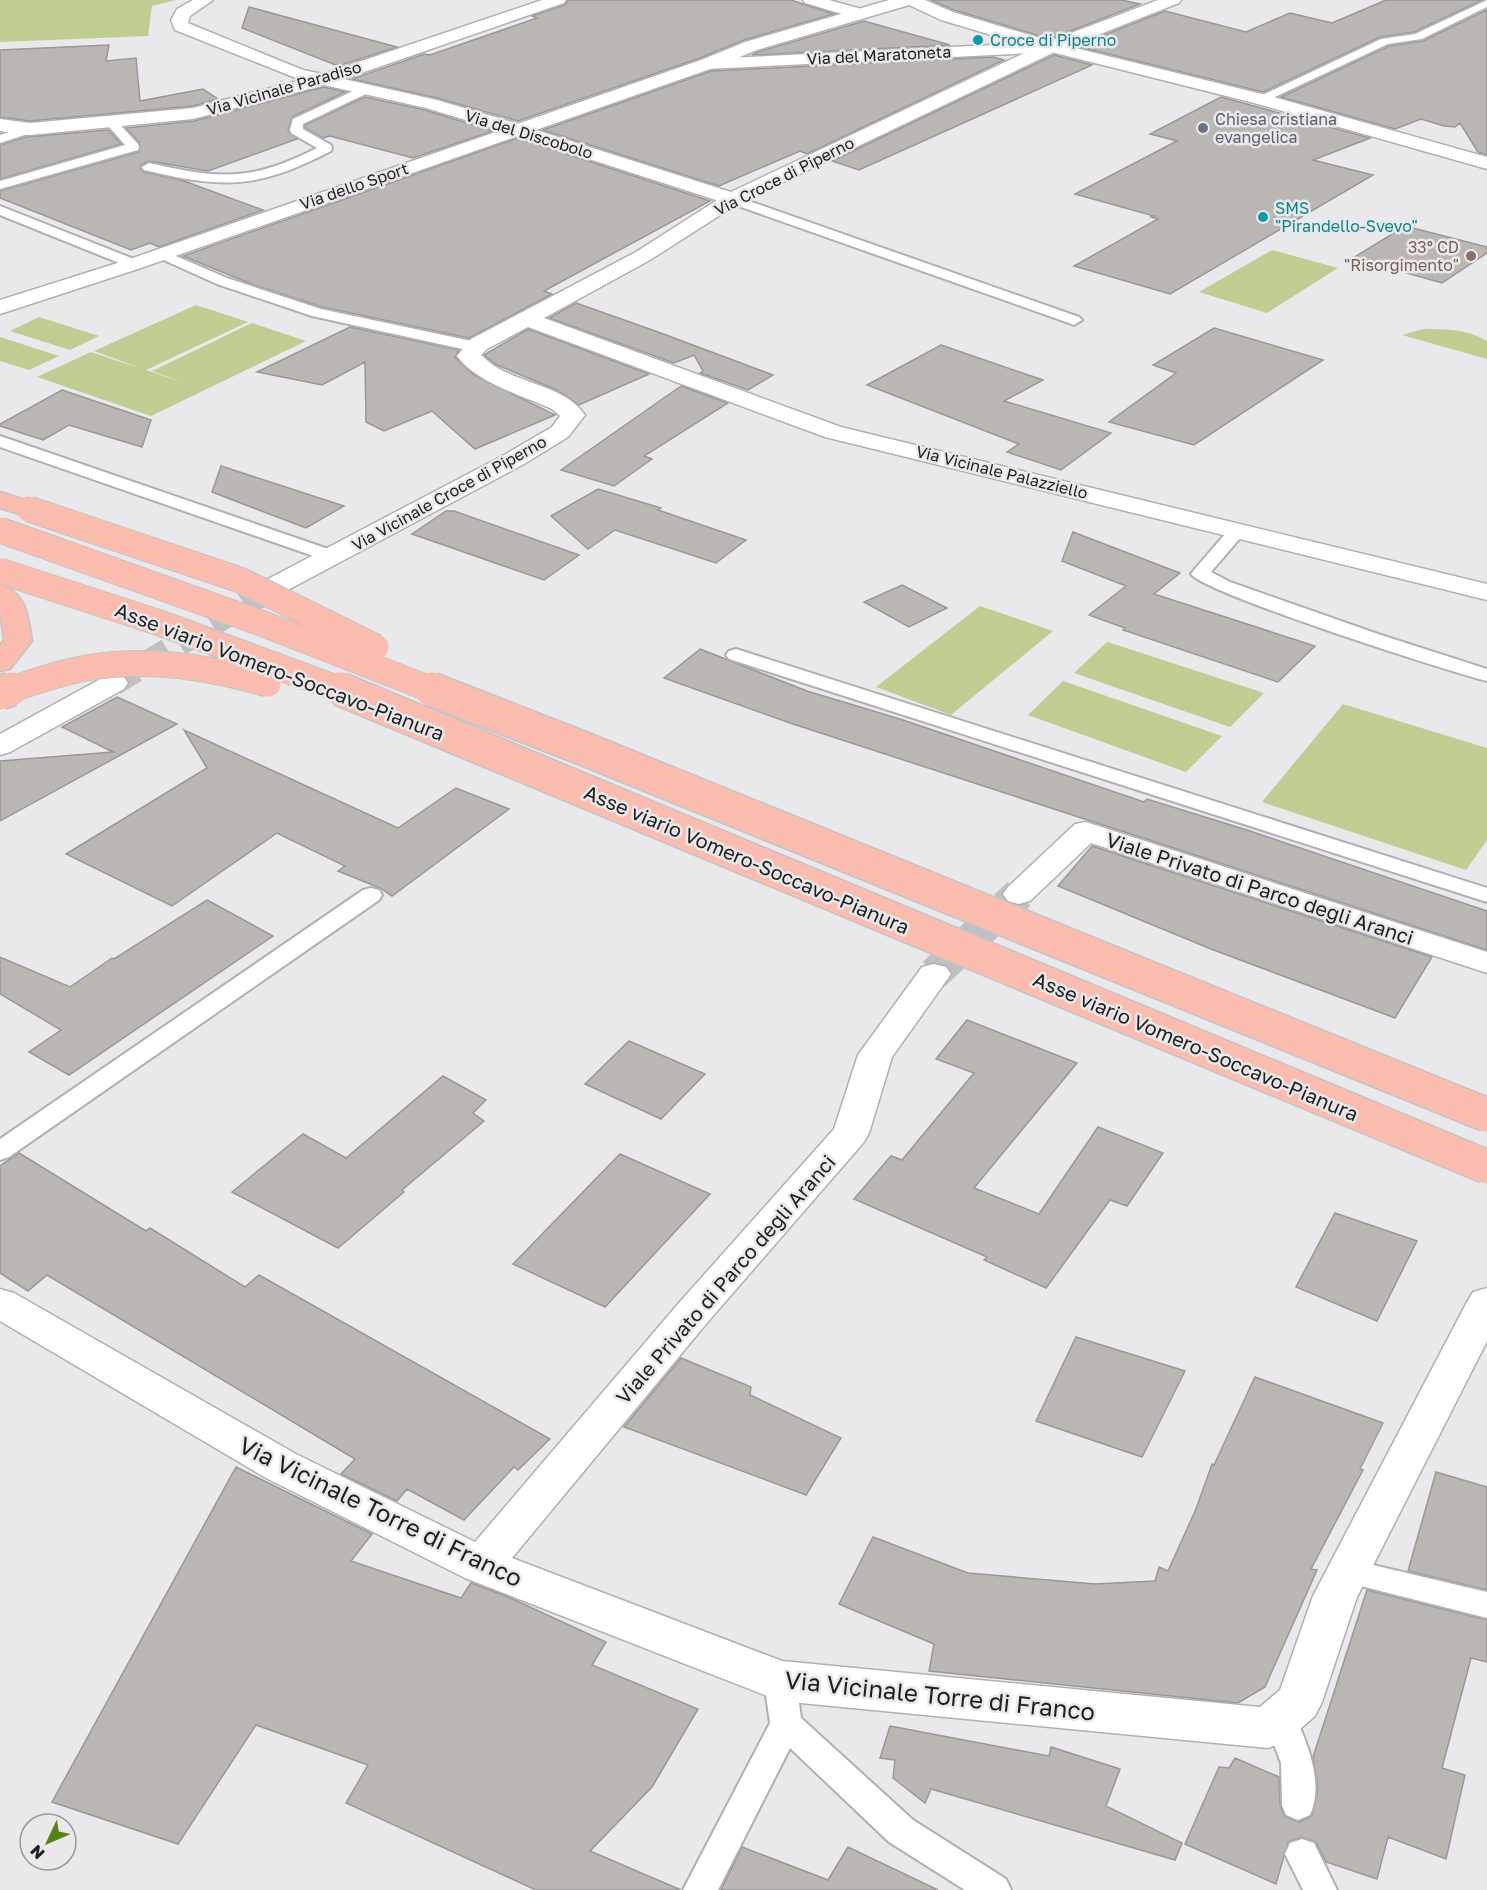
<svg xmlns="http://www.w3.org/2000/svg" width="1487" height="1890" font-family="'Golos Text',sans-serif">
	<style>
		.green { fill: #bfcc92 }
		.building { fill: #b9b6b4; stroke: #9a9795; stroke-width: 1.5 }
		.lines { fill: none; stroke-linecap: round; stroke-linejoin: round }
		.minor-tunnel-far1 { stroke: #c0c0c3; stroke-width: 25; stroke-dasharray: 25 13; stroke-linecap: butt }
		.minor-tunnel { stroke: #c0c0c3; stroke-width: 33; stroke-dasharray: 33 16; stroke-linecap: butt }
		.service-casing { stroke: #afb0b3; stroke-width: 4 }
		.minor-casing { stroke: #afb0b3; stroke-width: 3 }
		.tertiary-casing { stroke: #afb0b3; stroke-width: 3 }
		.trunk-casing { stroke: #c4c4c5; stroke-width: 3 }
		.service { fill: #fff; fill-rule: evenodd }
		.minor { fill: #fff; fill-rule: evenodd }
		.tertiary { fill: #fff; fill-rule: evenodd }
		.trunk { fill: #fabcaf; fill-rule: evenodd }
		.trunk-bridge-far1-casing { stroke: #c4c4c5; stroke-width: 27; stroke-linecap: butt }
		.trunk-bridge-casing { stroke: #c4c4c5; stroke-width: 36; stroke-linecap: butt }
		.trunk-bridge-far1 { stroke: #fabcaf; stroke-width: 25 }
		.trunk-bridge { stroke: #fabcaf; stroke-width: 33 }
		.culture-dot { fill: #0f9aa8; stroke: #e9e9ec; stroke-width: 2 }
		.worship-dot { fill: #6b7280; stroke: #e9e9ec; stroke-width: 2 }
		.education-dot { fill: #8d6e63; stroke: #e9e9ec; stroke-width: 2 }
		.labels { text-anchor: middle; dominant-baseline: central; stroke-width: 5; stroke-linejoin: round; paint-order: stroke }
		.far-culture-label { font-size: 16px; fill: #0d838f; stroke: #e9e9ec; text-anchor: start }
		.far-street-label { font-size: 16px; fill: #1e1e1f; stroke: #e9e9ec }
		.far-worship-label { font-size: 16px; fill: #5b616d; stroke: #e9e9ec; text-anchor: start }
		.far-education-label { font-size: 16px; fill: #785e54; stroke: #e9e9ec; text-anchor: end }
		.street-label { font-size: 20px; fill: #1e1e1f; stroke: #e9e9ec }
		.near-street-label { font-size: 24px; fill: #1e1e1f; stroke: #e9e9ec }
	</style>
	<rect width="100%" height="100%" fill="#e9e9ec"/>
	<path class="green" d="M0,0H176L152,6L148,36L0,42Z
		M1272,250L1338,268L1267,313L1199,292Z
		M196,305L248,322L146,370L188,384L152,371L252,323L306,341L151,416L37,377L91,352L142,369L94,351Z
		M39,317L99,336L70,350L10,331Z
		M1423,329C1446,329 1467,329 1487,341V359L1402,335Z
		M0,337L59,356L29,370L0,361Z
		M980,606L1053,631L951,715L876,687Z
		M1107,642H1108L1264,693L1230,727L1074,673Z
		M1063,681L1222,736L1186,772L1028,715Z
		M1343,704L1487,748V840L1466,870L1262,802Z"/>
	<path class="building" d="M568,0H791L834,14L744,40L700,58L518,121L437,98L352,79L424,54L430,55L537,18L532,16L565,5Z
		M931,0H1122L1140,4L1050,39L954,10Z
		M1386,0H1482L1414,32L1380,37L1263,92L1076,46L1165,11L1246,32L1290,13L1332,23Z
		M249,7L397,47L338,66L242,28Z
		M1487,10V155L1478,152L1460,123L1455,127L1444,126L1421,119L1395,129L1281,97L1389,46L1423,41Z
		M864,21L950,45L752,55L758,52Z
		M109,45L106,61L136,58L140,101L203,89L218,99L193,106L30,121L0,117V50Z
		M1054,55L1092,65L859,170L832,161Z
		M993,57L1004,60L807,154L800,151L719,186L543,130L711,71Z
		M324,87L345,92L292,117L288,131L297,139L208,171L149,161L141,165L140,168L144,172L184,181L263,210L159,247L150,243L131,250L0,198V191L139,152L140,143L126,128L194,121Z
		M365,97L425,110L493,131L413,158L330,136L323,138L305,128V125Z
		M1221,97L1370,138L1313,160L1373,175L1170,294L1074,266L1158,219L1151,217L1154,216L1075,194L1177,141L1150,134Z
		M108,130L121,144L0,179V145L26,137Z
		M518,138L710,201L544,291L552,294L469,338L322,307L254,285L183,256Z
		M1405,226L1487,247V253L1442,283L1353,258Z
		M576,303L658,332L773,375L748,390L700,373L703,371L694,355L674,363L549,318Z
		M350,327L459,350L455,357L474,375L555,415L475,449L432,411L384,431L366,422L365,362L322,385L257,372Z
		M1214,328L1323,360L1194,445L1109,422L1176,373L1153,365Z
		M528,329L649,374L579,405L557,390L497,365L484,355Z
		M941,345L1043,380L1004,401L1111,433L1061,470L1007,452L1019,444L867,385Z
		M681,386L728,403L644,456L652,459L614,486L561,470Z
		M62,390L151,420L142,447L69,425L43,440L0,426V424Z
		M221,466L344,506L306,528L212,492Z
		M598,489L661,508L658,510L746,540L716,563L615,530L588,549L551,516Z
		M446,511H454L579,555L544,580L412,534Z
		M1073,532L1180,573L1154,594L1315,646L1278,682L1123,630L1125,628L1089,615L1126,586L1062,561Z
		M902,585L947,608L909,627L864,602Z
		M700,649L807,691L903,720L1144,802L1147,799L1247,830L1487,911V950L790,723L664,678Z
		M117,697L177,724L0,821V761L113,752L62,727Z
		M184,730L398,828L456,788L509,809L392,896L380,888L338,871L345,866L277,833L172,906L66,854L207,768Z
		M1092,846L1432,957L1395,1018L1211,949L1058,886Z
		M207,900L273,936L69,1075L29,1052L61,1030L0,994V957L70,987L112,958L114,959Z
		M967,1020L1077,1063L974,1188L1039,1214L1098,1127L1163,1153L1127,1206L1110,1200L1046,1288L984,1260L987,1257L854,1199L891,1156L902,1160L974,1073L936,1059Z
		M629,1041L705,1074L661,1119L585,1084Z
		M443,1076L486,1100L473,1113L484,1121L402,1190L404,1192L338,1248L232,1192L303,1134L346,1158Z
		M19,1153L146,1231L150,1228L245,1287L259,1275L550,1439L518,1470L514,1467L464,1520L407,1489L397,1501L341,1474L355,1459L47,1275L28,1291L0,1273V1166Z
		M620,1154L710,1194L605,1307L513,1264Z
		M1335,1213L1417,1241L1377,1321L1296,1287Z
		M1076,1337L1185,1371L1142,1457L1036,1421Z
		M681,1358L751,1387L750,1395L841,1438L806,1495L624,1427Z
		M1255,1377L1383,1423L1360,1469L1363,1470L1311,1569L1317,1570L1265,1687L1238,1703L929,1671L934,1644L839,1604L873,1537L968,1573L1095,1584L1155,1581L1159,1567L1168,1571L1196,1509L1212,1464L1214,1465Z
		M236,1467L372,1534L351,1561L461,1598L471,1583L506,1596L606,1642L592,1665L698,1709L652,1787L590,1851L681,1890H536L346,1803L368,1765L256,1725L178,1844L52,1802Z
		M1436,1472L1487,1487V1590L1408,1571Z
		M1367,1590L1487,1620V1662L1471,1658L1442,1768L1465,1775L1446,1859L1388,1837L1377,1879L1326,1862L1316,1842L1301,1837L1288,1842L1276,1884L1185,1844L1219,1767L1229,1768L1235,1758L1279,1777L1280,1805L1285,1817L1299,1822L1312,1816L1318,1789L1313,1757Z
		M890,1726L1049,1756L1051,1747L1120,1769L1106,1806L1182,1843L1175,1860L931,1789L925,1803L893,1778L895,1760L880,1758Z
		M742,1847L828,1880L848,1847L938,1890H721Z"/>
	<g class="lines">
		<path class="minor-tunnel-far1" d="M114,683L277,585"/>
		<path class="minor-tunnel" d="M934,974L1019,894"/>
		<g class="service-casing">
			<path id="service" d="M1487,0V7L1422,39L1388,44L1264,102L1260,103L1254,99L1381,39L1415,34Z
				M366,85L372,89L370,92L303,124V129L331,145L332,148L331,151C258,189 223,189 144,170L142,167L149,163C221,179 249,182 317,148L291,133L290,130L293,119Z
				M109,116L113,117L138,144L139,147L138,150L0,189V181L125,145L103,120Z
				M30,125L36,129L34,132L0,143V135Z
				M732,195L1079,317L1082,320L1074,325L1069,323L727,202L725,199Z
				M0,206L139,261L141,264L134,268L129,267L0,215Z
				M162,250L227,278L321,309L476,342L484,347L476,352L312,316L217,284L157,257L155,254Z
				M0,436L337,552L340,556L337,560H325L0,447Z
				M1238,525L1244,526L1247,530L1211,572L1230,582L1378,634L1487,669V681C1450,672 1204,593 1191,574L1194,570L1232,526Z
				M736,649L1487,888V902L729,659L726,655L729,651Z
				M371,888L379,890L382,895L379,900L9,1157L0,1160V1139L363,890Z
				M1348,1559L1487,1592V1618L1337,1580L1333,1571L1337,1562Z
				M780,1668L791,1672L796,1681L801,1718L913,1820L1006,1879L1011,1890H965L889,1842L790,1748L718,1890H683L770,1723L764,1681L769,1672Z
				M1280,1704L1291,1708C1306,1739 1325,1782 1310,1815L1298,1820L1286,1815L1282,1805L1281,1763L1264,1718L1269,1708Z
				M1302,1839L1314,1843L1337,1890H1303L1285,1854L1290,1843Z"/>
		</g>
		<g class="minor-casing">
			<path id="minor" d="M193,0H213L190,16L188,23L303,70L323,74L542,0H566L564,3L344,79L437,100L522,125L524,129L522,133L515,135L426,108L324,85L193,119L30,135L0,131V119L30,123L193,108L301,80L175,30L171,20L177,9Z
				M803,0H829L865,10L867,14L859,19L805,3Z
				M1051,42L1266,95L1487,157V169L1254,103L1051,52L707,69L701,68L698,64L701,60L707,59Z
				M732,193L739,195L742,199L739,203L650,260L544,318L841,427L1487,584V600L825,437L528,327L487,349L481,355C486,359 491,364 496,367C524,384 566,387 585,415L568,437L524,464L286,591L277,593L268,591L264,585L268,579L506,454L552,427L560,416L552,409C523,396 475,382 457,356L471,339L636,252L725,195Z
				M114,674L124,677L128,683L124,689L10,752L0,755V734L104,677Z
				M1086,822L1487,952V973L1091,843L1030,901L1019,904L1008,901L1003,894L1008,887L1075,824Z
				M934,964L946,967L951,974L892,1057L869,1133L864,1142L706,1324L512,1558L782,1661L1260,1707L1280,1690L1313,1596L1467,1302L1473,1292L1487,1288V1341L1357,1597L1322,1702L1315,1716L1285,1742L1268,1748L780,1701L465,1578L266,1478L0,1321V1289L14,1293L296,1454L475,1542L678,1304L834,1129L858,1055L922,967Z"/>
		</g>
		<g class="tertiary-casing">
			<path id="tertiary" d="M889,0H925L953,12L1050,41L1158,0H1181L1179,3L1057,51L739,203H725L518,136L141,268L0,314V300L127,260L507,128L508,125L517,124L701,60L745,42ZM909,5L941,20L1035,48L731,192L536,130L713,68L757,50Z"/>
		</g>
		<g class="trunk-casing">
			<path id="trunk" d="M0,492L38,504L42,509L38,514L29,517L0,508Z
				M0,585C26,592 29,618 32,641L10,669L0,671V645L4,640L0,610Z"/>
		</g>
		<use href="#service" class="service"/>
		<use href="#minor" class="minor"/>
		<use href="#tertiary" class="tertiary"/>
		<use href="#trunk" class="trunk"/>
		<g class="trunk-bridge-far1-casing">
			<path id="trunk-bridge-far1" d="M29,509L240,580L376,647
				M0,530L261,623L435,691
				M0,571L160,623L344,691
				M7,691C33,682 59,673 86,668C148,657 208,667 268,684"/>
		</g>
		<g class="trunk-bridge-casing">
			<path id="trunk-bridge" d="M340,689L1487,1167
				M431,689L582,748L1487,1115
				M0,693L11,689"/>
		</g>
		<use href="#trunk-bridge-far1" class="trunk-bridge-far1"/>
		<use href="#trunk-bridge" class="trunk-bridge"/>
	</g>
	<g class="culture-dot">
		<circle cx="978" cy="40" r="6"/>
		<circle cx="1263" cy="217" r="6"/>
	</g>
	<circle class="worship-dot" cx="1203" cy="128" r="6"/>
	<circle class="education-dot" cx="1471" cy="256" r="6"/>
	<g class="labels">
		<g class="far-culture-label">
			<text x="990" y="40">Croce di Piperno</text>
			<text x="1275" y="208">SMS<tspan x="1275" dy="18">"Pirandello-Svevo"</tspan></text>
		</g>
		<g class="far-street-label">
			<text transform="translate(879 55) rotate(-3)">Via del Maratoneta</text>
			<text transform="translate(284 88) rotate(-16)">Via Vicinale Paradiso</text>
			<text transform="translate(529 134) rotate(17)">Via del Discobolo</text>
			<text transform="translate(784 176) rotate(-27)">Via Croce di Piperno</text>
			<text transform="translate(354 186) rotate(-19)">Via dello Sport</text>
			<text transform="translate(1002 472) rotate(14)">Via Vicinale Palazziello</text>
			<text transform="translate(449 493) rotate(-29)">Via Vicinale Croce di Piperno</text>
		</g>
		<g class="far-worship-label">
			<text x="1215" y="119">Chiesa cristiana<tspan x="1215" dy="18">evangelica</tspan></text>
		</g>
		<g class="far-education-label">
			<text x="1459" y="247">33° CD<tspan x="1459" dy="18">"Risorgimento"</tspan></text>
		</g>
		<g class="street-label">
			<text transform="translate(280 671) rotate(21)">Asse viario Vomero-Soccavo-Pianura</text>
			<text transform="translate(747 859) rotate(23)">Asse viario Vomero-Soccavo-Pianura</text>
			<text transform="translate(1260 888) rotate(18)">Viale Privato di Parco degli Aranci</text>
			<text transform="translate(1196 1046) rotate(23)">Asse viario Vomero-Soccavo-Pianura</text>
			<text transform="translate(725 1279) rotate(-49)">Viale Privato di Parco degli Aranci</text>
		</g>
		<g class="near-street-label">
			<text transform="translate(381 1511) rotate(26)">Via Vicinale Torre di Franco</text>
			<text transform="translate(940 1695) rotate(6)">Via Vicinale Torre di Franco</text>
		</g>
	</g>
	<g transform="translate(48 1842) rotate(226)"><circle r="28" fill="#e9e9ec" stroke="#98989a" stroke-width="1.5"/>
	<path d="M0-4.5L10 22L0 15L-10 22Z" fill="#538416"/>
	<text y="-9" font-size="16" font-weight="bold" text-anchor="middle" fill="#1e1e1f">N</text>
	</g>
</svg>
